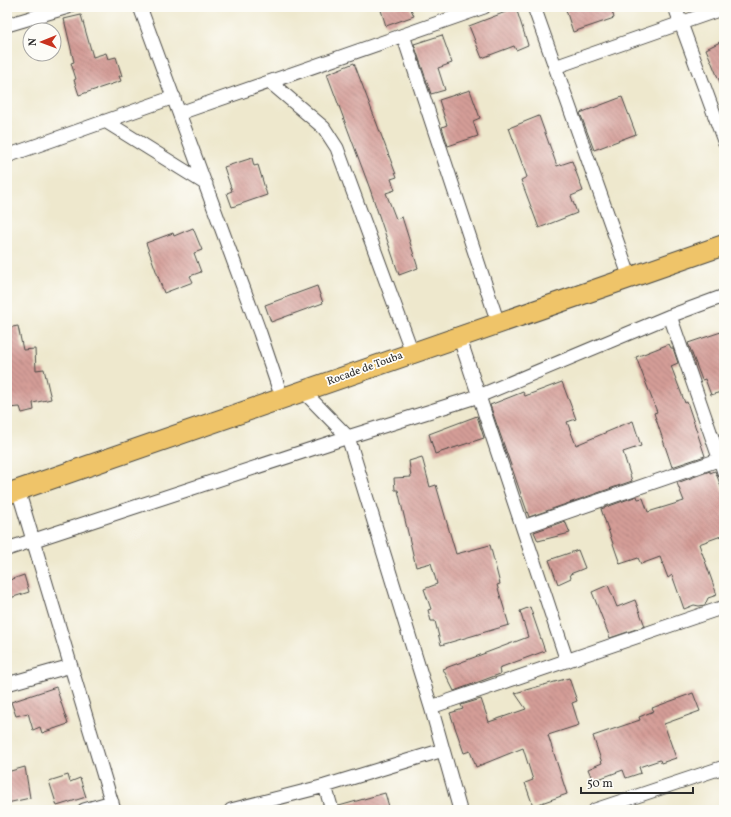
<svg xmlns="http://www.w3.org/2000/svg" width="731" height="817" font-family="Vollkorn,serif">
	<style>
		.building { fill: url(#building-back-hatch) }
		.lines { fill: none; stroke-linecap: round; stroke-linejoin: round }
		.minor-casing { stroke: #484743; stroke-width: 15 }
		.primary-casing { stroke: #484743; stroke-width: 22 }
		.minor { stroke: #fff; stroke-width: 13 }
		.primary { stroke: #efc469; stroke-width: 20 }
		.labels { text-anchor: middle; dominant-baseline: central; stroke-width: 3.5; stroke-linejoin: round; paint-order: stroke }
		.street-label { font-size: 11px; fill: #2b2b2b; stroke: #fdfcf7 }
	</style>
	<defs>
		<pattern id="building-back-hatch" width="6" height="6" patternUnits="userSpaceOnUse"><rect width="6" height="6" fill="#d49d97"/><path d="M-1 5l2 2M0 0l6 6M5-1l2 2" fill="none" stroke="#ac807b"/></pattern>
	</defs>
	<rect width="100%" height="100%" fill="#fdfcf7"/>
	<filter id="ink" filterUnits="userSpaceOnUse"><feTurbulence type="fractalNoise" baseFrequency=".025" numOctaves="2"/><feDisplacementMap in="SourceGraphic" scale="8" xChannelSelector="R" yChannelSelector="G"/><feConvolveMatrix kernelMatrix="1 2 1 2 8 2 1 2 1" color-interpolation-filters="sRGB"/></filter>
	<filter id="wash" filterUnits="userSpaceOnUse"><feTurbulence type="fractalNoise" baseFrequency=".012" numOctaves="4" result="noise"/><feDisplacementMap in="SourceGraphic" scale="16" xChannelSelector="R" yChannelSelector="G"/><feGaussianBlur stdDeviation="0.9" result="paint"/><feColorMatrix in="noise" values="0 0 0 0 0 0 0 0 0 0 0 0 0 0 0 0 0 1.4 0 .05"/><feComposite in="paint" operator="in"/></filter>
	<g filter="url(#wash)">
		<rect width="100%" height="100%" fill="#eee8cd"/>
		<g id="blocks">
			<path class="building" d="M380,7H410L414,16L386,26Z
				M565,7H611L614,18L573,32Z
				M516,8L528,45L516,50L514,46L482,58L469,26Z
				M81,15L93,57L106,53L108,59L116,57L122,76H119L121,81L79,95L74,80L76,79L71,63L74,62L64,19Z
				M442,35L452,63L438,68L445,90L431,94L414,44Z
				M724,40V92L706,49Z
				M354,63L397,177L391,179L395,190L386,193L396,219L402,217L418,268L399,275L370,189L327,74Z
				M470,90L480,118L473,121L478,136L448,146L442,127L447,125L439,100Z
				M622,97L636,134L594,150L580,113Z
				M539,116L557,166L572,161L583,191L571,196L577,213L539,228L521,180L527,177L509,128Z
				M252,158L254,166L258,165L267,195L232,207L227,193L232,191L224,167Z
				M193,228L202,250L194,253L201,272L190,276L193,282L164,293L146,243L173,233L174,236Z
				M317,286L323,303L271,322L265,305Z
				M18,326L23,350L35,349L36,370L44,369L51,399L33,403L34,410L22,413L20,407L7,408L9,371H7V328Z
				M724,331V391L711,395L705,379L702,380L688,343Z
				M669,344L671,348H673L678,363L671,366L685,403L687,402L705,456L672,467L654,413L657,412L636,357Z
				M562,382L576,419L567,422L576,445L619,427V426L633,421L641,446L623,452L632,481L529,517L490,405L523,392L525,396Z
				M477,416L484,438L435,454L429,434Z
				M422,457L430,487L436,485L456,554L490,545L500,584L497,585L509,625L441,645L435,621H431L428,610L431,609L424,589L437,584L431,563L416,567L398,490H395L394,478L411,477L409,461Z
				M710,471V473L715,471L724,494V535L699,544L717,595L708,598L705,605L699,606L694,605L684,609L672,575L668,578L660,557L641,564L638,558L620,564L601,509L637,496L638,499L643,498L648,512L684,501L677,483Z
				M565,521L570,533L538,541L534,532Z
				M578,550L585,568L570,574L571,578L558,584L549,560Z
				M24,575L29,592L7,599V581Z
				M608,585L617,607L635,600L645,626L610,638L592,592Z
				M530,607L545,651L499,668L500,674L454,691L443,669L528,637L520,611Z
				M569,678L577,701L572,703L579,725L548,735L567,794L533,806L525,783L533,780L523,748L476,767L470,751L464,753L450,713L463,709L461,705L481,699L489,722L526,709L515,693Z
				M56,687L68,724L42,733L40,727L33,730L28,713L16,716L11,702Z
				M693,693L700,711L664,724L676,758L661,763L660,760L639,767L641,773L626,778L623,770L593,781L588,769L602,763L593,736L640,720L639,717L654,711L652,708Z
				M25,767L30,798L7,803V772Z
				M68,775L70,782L80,778L86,797L57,806L49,781Z
				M385,793L390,810H340L339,806Z"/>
		</g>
	</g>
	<g filter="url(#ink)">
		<use href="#blocks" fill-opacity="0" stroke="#484743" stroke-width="1"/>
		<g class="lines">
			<g class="minor-casing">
				<path id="minor" d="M140,7L260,333L282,398
					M534,7L630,278
					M675,7L724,141
					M7,25L68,7
					M403,35L498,323
					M555,67L724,8
					M270,82L324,128L337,148L412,352
					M180,113L484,7
					M105,121L206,184
					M7,156L174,97
					M670,316L724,472
					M459,336L567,661
					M304,392L348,437L431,707L460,810
					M18,490L114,810
					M523,527L724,458
					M7,549L348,437L479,396L670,316L724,296
					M7,684L71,666
					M431,707L724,607
					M325,786L332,810
					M84,810L112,802
					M231,810L325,786L443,750
					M595,810L724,767"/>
			</g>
			<g class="primary-casing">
				<path id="primary" d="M7,494L724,245"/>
			</g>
			<use href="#minor" class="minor"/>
			<use href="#primary" class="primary"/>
		</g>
	</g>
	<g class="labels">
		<g class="street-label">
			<text transform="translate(365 369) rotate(-20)">Rocade de Touba</text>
		</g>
	</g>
	<rect width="731" height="817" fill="none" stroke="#fdfcf7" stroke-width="24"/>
	<g transform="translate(42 42) rotate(269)"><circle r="19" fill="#fdfcf7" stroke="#a9a8a5"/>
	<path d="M0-3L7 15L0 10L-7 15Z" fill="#c8321e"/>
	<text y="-6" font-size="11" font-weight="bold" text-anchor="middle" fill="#2b2b2b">N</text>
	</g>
	<path d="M581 787v6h112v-6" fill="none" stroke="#2b2b2b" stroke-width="2"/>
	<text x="587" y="787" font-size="12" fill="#2b2b2b" stroke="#fdfcf7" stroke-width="3" paint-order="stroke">50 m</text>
</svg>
